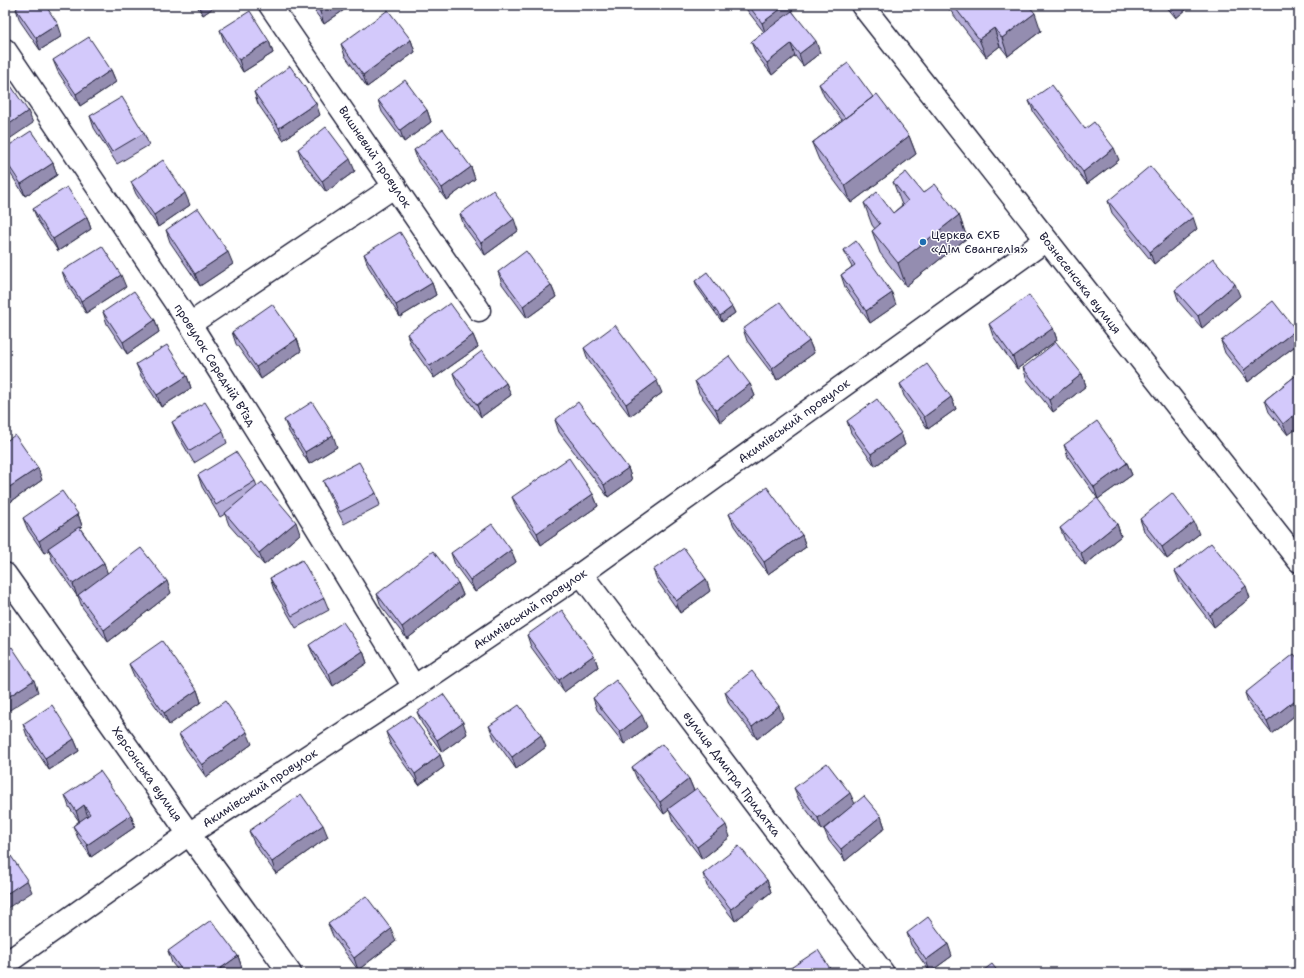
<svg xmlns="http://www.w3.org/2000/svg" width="1304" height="978" font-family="'Shantell Sans',sans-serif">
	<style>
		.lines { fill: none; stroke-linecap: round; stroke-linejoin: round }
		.minor-casing { stroke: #22223b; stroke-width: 25 }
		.minor { stroke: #fff; stroke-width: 22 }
		.wall { fill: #b5add8; stroke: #22223b }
		.shaded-wall { fill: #948db0; stroke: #22223b }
		.building { fill: #d3c9fb; stroke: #22223b }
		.poi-dot { fill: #1f6fb2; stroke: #fff; stroke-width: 1.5 }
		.labels { text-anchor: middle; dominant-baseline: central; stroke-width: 3; stroke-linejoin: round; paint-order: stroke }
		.street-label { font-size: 12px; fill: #22223b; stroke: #fff }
		.poi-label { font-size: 12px; fill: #22223b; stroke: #fff; text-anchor: start }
	</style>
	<rect width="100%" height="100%" fill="#fff"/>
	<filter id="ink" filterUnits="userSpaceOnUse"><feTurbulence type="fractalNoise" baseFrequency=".025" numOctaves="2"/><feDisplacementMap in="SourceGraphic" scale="8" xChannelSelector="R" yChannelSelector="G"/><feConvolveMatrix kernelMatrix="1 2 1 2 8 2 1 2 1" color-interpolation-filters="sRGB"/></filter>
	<g filter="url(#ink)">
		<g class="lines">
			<g class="minor-casing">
				<path id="minor" d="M270,5L479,310
					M862,5L1299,561
					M5,50L190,324L292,487L414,687
					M190,324L395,186
					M5,574L189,834L290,973
					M581,574L883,973
					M5,964L189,834L414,687L581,574L1046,240"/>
			</g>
			<use href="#minor" class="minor"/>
		</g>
		<path class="wall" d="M196,5H217L203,15Z
			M310,5H351L324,24Z
			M743,5H790L793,12L820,53L803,66L795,56L772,75L756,54L751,42L764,32Z
			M946,5H1028L1041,31L1008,56L1000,46L986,57Z
			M1165,5H1192L1176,18Z
			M16,9L62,36L40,50L20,21Z
			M220,30L269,41L273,53L243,72L224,42Z
			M411,40L415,52L367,87L345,56L341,44Z
			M53,60L111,70L116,82L80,106L58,72Z
			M819,84L873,97L909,136L916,154L851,203L819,160L812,143L842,120L824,96Z
			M254,92L320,115L283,140L258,104Z
			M378,100L427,110L431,122L404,142L382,112Z
			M1029,101L1085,129L1119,160L1087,184L1034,113Z
			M90,116L144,133L149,145L117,164L94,128Z
			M5,148L53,163L57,175L25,196L5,165Z
			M298,149L355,171L326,192L302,161Z
			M414,150L471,167L475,179L446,200L418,162Z
			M131,182L190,205L158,227L136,194Z
			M893,182L923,193L959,215L967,238L906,286L880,253L872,231L875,229L872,225L864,203L893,213L902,205Z
			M1108,201L1197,229L1154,264L1112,213Z
			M33,209L87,217L91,229L58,251L38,221Z
			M460,214L518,231L485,255L464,226Z
			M166,230L233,264L200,286L170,242Z
			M844,250L896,305L870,323L845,287L841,275L852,267L849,262Z
			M364,254L432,283L436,295L400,317L368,266Z
			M62,271L126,287L86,313L66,283Z
			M498,272L551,285L556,297L527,318L502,284Z
			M695,281L732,307L735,313L722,322L697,287Z
			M1175,290L1240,296L1202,328L1179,302Z
			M103,312L155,320L159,332L127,354L107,324Z
			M989,324L1053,328L1057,340L1017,369L993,336Z
			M743,329L809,341L814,353L777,380L747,341Z
			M1296,330L1299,339V343L1248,382L1225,353L1221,341Z
			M232,332L297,339L301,351L261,379L236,344Z
			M407,334L473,335L478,347L434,378L411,346Z
			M584,348L662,393L630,416L588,360Z
			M136,364L187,376L191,388L161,407L141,376Z
			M1023,368L1082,374L1086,386L1053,412L1027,380Z
			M453,373L506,383L511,395L481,417L457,385Z
			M1299,373L1288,435L1269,412L1265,400Z
			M695,381L750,384L755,396L720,422L699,393Z
			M900,384L951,397L956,409L928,429L904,396Z
			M284,420L337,447L309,464L289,432Z
			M555,420L628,468L632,480L608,497L559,432Z
			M847,421L901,433L905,445L875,466L851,433Z
			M172,422L223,431L227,443L194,463L177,434Z
			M5,442L42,480L9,503L5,497Z
			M1064,445L1127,463L1132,475L1098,499L1068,457Z
			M198,475L255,481L257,486L300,534L264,565L229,525L225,514L220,517L202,487Z
			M323,481L376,493L380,505L344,524L328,493Z
			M593,494L598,506L541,545L517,509L512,497Z
			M78,514L82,526L80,528L104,563L107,573L171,593L108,642L82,607L78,596H77L52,560L49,550L44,553L28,530L23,518Z
			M729,514L802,535L806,547L768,574L734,526Z
			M1140,519L1199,534L1167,559L1144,531Z
			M1117,524L1121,536L1085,565L1065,540L1060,528Z
			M511,550L516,562L475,592L455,565L451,553Z
			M653,570L710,591L680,613L658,582Z
			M1175,571L1250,598L1214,627L1180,583Z
			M270,578L324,598L329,610L296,628L274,590Z
			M458,583L463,595L407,639L381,606L377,594Z
			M527,635L594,655L598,667L564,692L531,647Z
			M309,645L363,651L367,663L333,686L314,657Z
			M1299,660V712L1272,734L1249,705L1245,693Z
			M129,664L197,690L201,702L169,725L134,676Z
			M725,692L783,718L757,739L729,704Z
			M593,698L647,727L624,744L597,710Z
			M417,712L467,734L442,752L422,724Z
			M23,724L74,739L79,751L49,770L27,736Z
			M489,726L546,747L516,769L494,738Z
			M386,732L440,755L444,767L419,785L390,744Z
			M179,734L252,744L206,777L184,746Z
			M632,767L689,779L694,791L730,837L702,859L673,821L669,810L664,814L637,779Z
			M794,788L855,804L881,816L885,828L845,861L829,841L824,829L835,820L822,830L799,800Z
			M65,795L131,815L135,827L91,857L78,838L73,826L79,821L69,807Z
			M249,831L328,837L276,874L254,843Z
			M703,874L767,880L771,892L735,921L707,886Z
			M328,924L396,941L358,970L333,936Z
			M907,933L952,956L930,972L911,945Z
			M168,951L238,956L242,968L235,973H180L172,963Z"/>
		<path class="shaded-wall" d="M199,5H217L203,15Z
			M330,5H351L324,24L320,12Z
			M786,5H790L794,15L766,35L762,23Z
			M1173,5H1192L1176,18L1171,6Z
			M1035,13L1041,31L1008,56L1002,38Z
			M58,24L62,36L40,50L36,38Z
			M994,28L1000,46L986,57L979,39Z
			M411,40L415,52L367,87L363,75Z
			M269,41L273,53L243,72L239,60Z
			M816,41L820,53L803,66L799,54Z
			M791,44L795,56L772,75L767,63Z
			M111,70L116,82L80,106L76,94Z
			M316,103L320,115L283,140L279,128Z
			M427,110L431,122L404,142L400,130Z
			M28,111L33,123L5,142V127Z
			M909,136L916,154L851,203L845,185Z
			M1114,148L1119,160L1087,184L1083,172Z
			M350,159L355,171L326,192L322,181Z
			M53,163L57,175L25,196L21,184Z
			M471,167L475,179L446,200L442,188Z
			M185,193L190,205L158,227L154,215Z
			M959,215L967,238L906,286L898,263Z
			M87,217L91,229L58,251L53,239Z
			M1193,217L1197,229L1154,264L1150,252Z
			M514,219L518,231L485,255L481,243Z
			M228,252L233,264L200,286L195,274Z
			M121,275L126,287L86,313L81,301Z
			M432,283L436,295L400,317L396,305Z
			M1235,284L1240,296L1202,328L1198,316Z
			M551,285L556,297L527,318L523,306Z
			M892,293L896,305L870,323L866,311Z
			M732,307L735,313L722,322L720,316Z
			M155,320L159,332L127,354L123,342Z
			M1053,328L1057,340L1017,369L1013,357Z
			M1296,330L1299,339V343L1248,382L1244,370Z
			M473,335L478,347L434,378L430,366Z
			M297,339L301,351L261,379L256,367Z
			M809,341L814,353L777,380L772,369Z
			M1082,374L1086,386L1053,412L1049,400Z
			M187,376L191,388L161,407L157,395Z
			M657,381L662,393L630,416L626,404Z
			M506,383L511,395L481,417L477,405Z
			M750,384L755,396L720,422L716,410Z
			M951,397L956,409L928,429L924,417Z
			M1299,411V427L1288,435L1283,424Z
			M901,433L905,445L875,466L871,454Z
			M333,435L337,447L309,464L305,452Z
			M1127,463L1132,475L1098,499L1094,487Z
			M38,468L42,480L9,503L5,490Z
			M628,468L632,480L608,497L604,485Z
			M593,494L598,506L541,545L537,533Z
			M78,514L82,526L49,549L48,548L49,550L44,553L39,541Z
			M296,522L300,534L264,565L259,553Z
			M1194,522L1199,534L1167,559L1162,547Z
			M1117,524L1121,536L1085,565L1081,553Z
			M802,535L806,547L768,574L764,562Z
			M511,550L516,562L475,592L470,580Z
			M104,563L108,575L77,596L73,584Z
			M706,579L710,591L680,613L676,601Z
			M167,581L171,593L108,642L104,630Z
			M458,583L463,595L407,639L402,627Z
			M1246,586L1250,598L1214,627L1210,615Z
			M363,651L367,663L333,686L329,674Z
			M594,655L598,667L564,692L559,680Z
			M34,680L38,692L5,713V699Z
			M197,690L201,702L169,725L164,713Z
			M1299,697V712L1272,734L1267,722Z
			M779,706L783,718L757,739L752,727Z
			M642,715L647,727L624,744L620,732Z
			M463,722L467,734L442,752L437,740Z
			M247,732L252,744L206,777L202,765Z
			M541,735L546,747L516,769L512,757Z
			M74,739L79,751L49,770L45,758Z
			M440,755L444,767L419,785L415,774Z
			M689,779L694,791L664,814L660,802Z
			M850,793L855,804L822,830L818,818Z
			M84,805L88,817L80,823L76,811Z
			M131,815L135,827L91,857L87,845Z
			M881,816L885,828L845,861L841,849Z
			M323,825L328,837L276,874L272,862Z
			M726,825L730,837L702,859L697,847Z
			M27,880L32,892L6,909L5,906V895Z
			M767,880L771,892L735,921L731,909Z
			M391,929L396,941L358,970L354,958Z
			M948,944L952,956L930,972L926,960Z
			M238,956L242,968L235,973H214Z"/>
		<path class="building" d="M21,5H45L58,24L36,38L16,9Z
			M315,5H330L320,12Z
			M748,5H786L762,23Z
			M953,5H1015L1016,7L1019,5H1028L1035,13L1002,38L994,28L979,39Z
			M388,10L411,40L363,75L341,44Z
			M250,11L269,41L239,60L220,30Z
			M792,11L816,41L799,54L791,44L767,63L751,42Z
			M89,37L111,70L76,94L53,60Z
			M848,63L873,97L845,118L819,84Z
			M290,66L316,103L279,128L254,92Z
			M5,77L28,111L5,127Z
			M405,80L427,110L400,130L378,100Z
			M1052,85L1085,129L1094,122L1114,148L1083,172L1029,101Z
			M877,94L909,136L845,185L812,143Z
			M122,97L144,133L112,152L90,116Z
			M326,127L350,159L322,181L298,149Z
			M443,129L471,167L442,188L414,150Z
			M31,131L53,163L21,184L5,160V148Z
			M163,160L185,193L154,215L131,182Z
			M1150,166L1193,217L1150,252L1108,201Z
			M906,172L923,193L935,184L959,215L898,263L872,231L880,224L864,203L877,192L893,213L908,201L893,182Z
			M67,187L87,217L53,239L33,209Z
			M493,190L514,219L481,243L460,214Z
			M198,208L228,252L195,274L166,230Z
			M400,232L432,283L396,305L364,254Z
			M856,241L892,293L866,311L841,275L855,265L844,250Z
			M102,246L121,275L81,301L62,271Z
			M526,251L551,285L523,306L498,272Z
			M1213,258L1235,284L1198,316L1175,290Z
			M707,272L732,307L720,316L695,281Z
			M134,291L155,320L123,342L103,312Z
			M1029,295L1053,328L1013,357L989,324Z
			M1273,301L1296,330L1244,370L1221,341Z
			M780,302L809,341L772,369L743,329Z
			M450,303L473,335L430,366L407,334Z
			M272,304L297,339L256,367L232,332Z
			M615,325L657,381L626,404L584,348Z
			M1056,342L1082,374L1049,400L1023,368Z
			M167,345L187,376L157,395L136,364Z
			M482,351L506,383L477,405L453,373Z
			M729,356L750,384L716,410L695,381Z
			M927,364L951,397L924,417L900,384Z
			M1299,373V411L1283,424L1265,400Z
			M877,399L901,433L871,454L847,421Z
			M205,402L223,431L190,451L172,422Z
			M312,402L333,435L305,452L284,420Z
			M578,402L628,468L604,485L555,420Z
			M1097,421L1127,463L1094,487L1064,445Z
			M15,435L38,468L5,490V442Z
			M1299,438V443L1297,440Z
			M236,452L255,481L216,505L198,475Z
			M569,458L593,494L537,533L512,497Z
			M359,462L376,493L340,512L323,481Z
			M262,482L296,522L259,553L225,513Z
			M767,487L802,535L764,562L729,514Z
			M62,491L78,514L39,541L23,518Z
			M1172,493L1194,522L1162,547L1140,519Z
			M1097,498L1117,524L1081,553L1060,528Z
			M492,524L511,550L470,580L451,553Z
			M79,527L104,563L73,584L48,548Z
			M1211,543L1246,586L1210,615L1175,571Z
			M141,548L167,581L104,630L78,595Z
			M684,548L706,579L676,601L653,570Z
			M433,551L458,583L402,627L377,594Z
			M302,560L324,598L292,616L270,578Z
			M562,610L594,655L559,680L527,635Z
			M343,622L363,651L329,674L309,645Z
			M162,641L197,690L164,713L129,664Z
			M12,647L34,680L5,699V651Z
			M1294,654L1299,660V697L1267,722L1245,693Z
			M752,671L779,706L752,727L725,692Z
			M616,680L642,715L620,732L593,698Z
			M443,694L463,722L437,740L417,712Z
			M225,701L247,732L202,765L179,734Z
			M52,705L74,739L45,758L23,724Z
			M519,705L541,735L512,757L489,726Z
			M411,715L440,755L415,774L386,732Z
			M662,744L689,779L660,802L632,767Z
			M827,763L850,793L818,818L794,788Z
			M100,771L131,815L87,845L73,826L90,814L84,805L76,811L65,795Z
			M697,788L726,825L697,847L668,809Z
			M301,794L323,825L272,862L249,831Z
			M864,796L881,816L841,849L824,829Z
			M739,846L767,880L731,909L703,874Z
			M5,847L27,880L5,895Z
			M366,896L391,929L354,958L328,924Z
			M928,917L948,944L926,960L907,933Z
			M211,920L238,956L214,973H184L168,951Z
			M818,950L833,973H783Z
			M992,964L999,973H980Z"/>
	</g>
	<circle class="poi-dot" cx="923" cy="242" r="4"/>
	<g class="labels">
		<g class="street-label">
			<text transform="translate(375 157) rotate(56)">Вишневий провулок</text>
			<text transform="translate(1080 283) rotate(52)">Вознесенська вулиця</text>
			<text transform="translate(215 365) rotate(58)">провулок Середній Вʼїзд</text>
			<text transform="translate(794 421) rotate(-36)">Акимівський провулок</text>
			<text transform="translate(530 609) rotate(-34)">Акимівський провулок</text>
			<text transform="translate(147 774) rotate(55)">Херсонська вулиця</text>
			<text transform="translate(732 774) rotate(53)">вулиця Дмитра Придатка</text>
			<text transform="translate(260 788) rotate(-33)">Акимівський провулок</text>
		</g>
		<g class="poi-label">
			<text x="931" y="235">Церква ЄХБ<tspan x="931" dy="14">«Дім Євангелія»</tspan></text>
		</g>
	</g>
	<rect width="1304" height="978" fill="none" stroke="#fff" stroke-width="20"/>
	<rect x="10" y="10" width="1284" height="958" fill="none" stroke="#22223b" stroke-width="1.5" filter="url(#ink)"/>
</svg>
